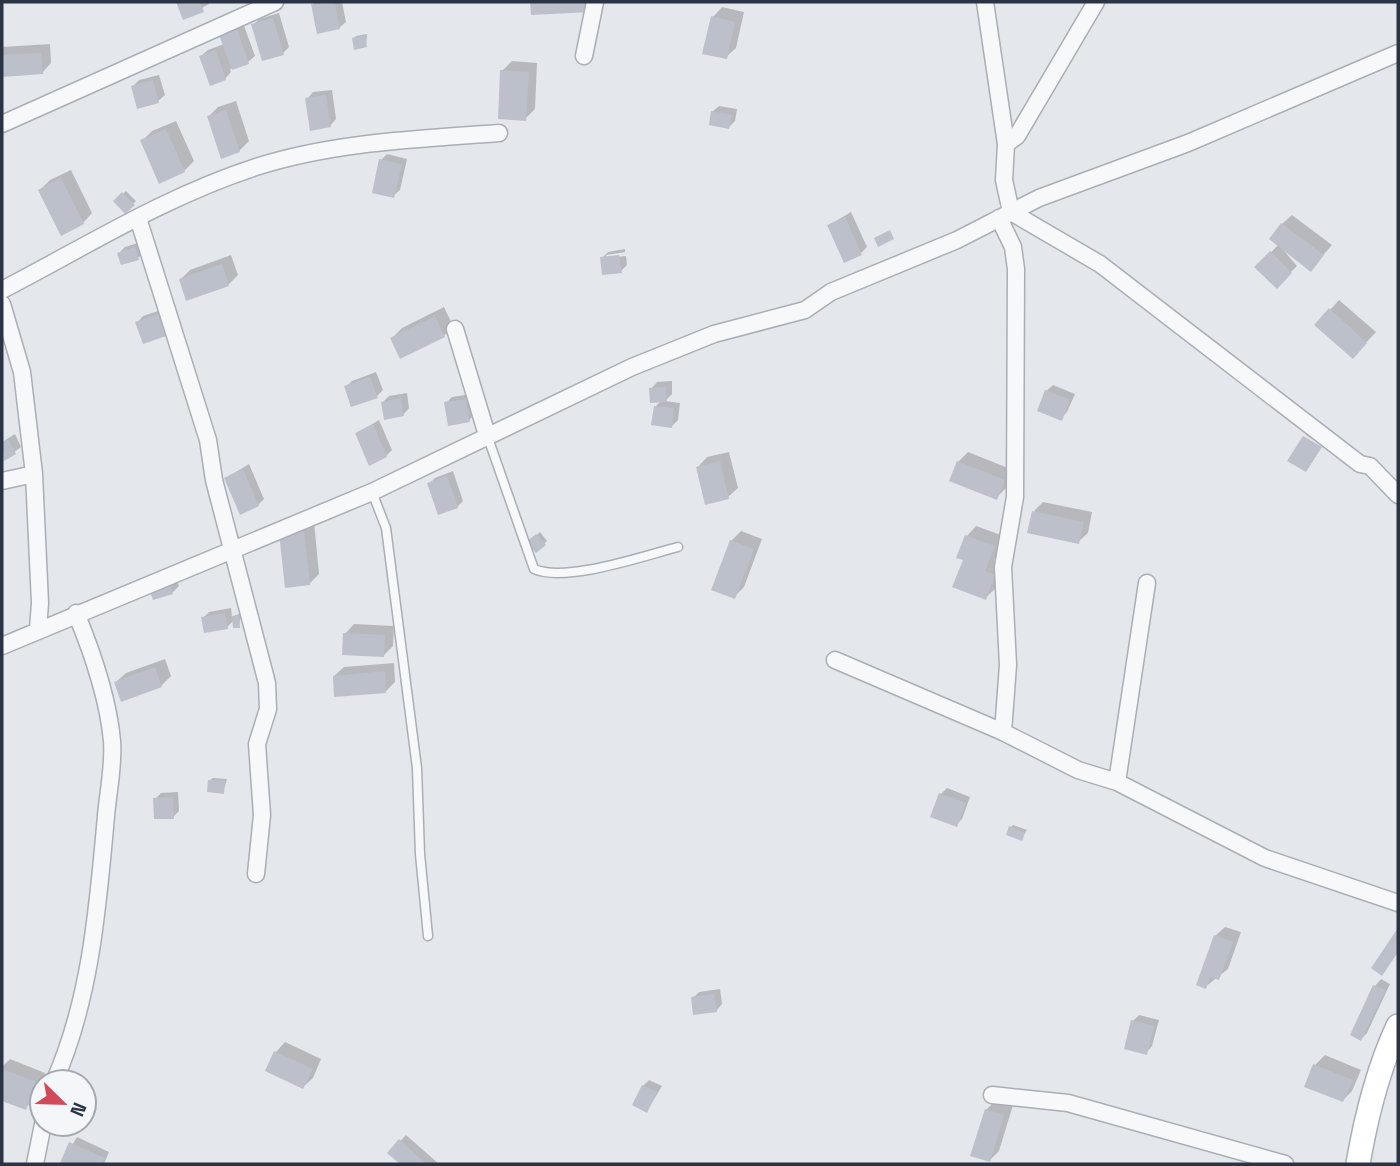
<svg xmlns="http://www.w3.org/2000/svg" width="1400" height="1166" font-family="'Space Grotesk',sans-serif">
	<style>
		.shadow { fill: #0003 }
		.building { fill: #bbc0ca }
		.lines { fill: none; stroke-linecap: round; stroke-linejoin: round }
		.lane-casing { stroke: #a9aeb7; stroke-width: 11 }
		.street-casing { stroke: #a9aeb7; stroke-width: 19 }
		.secondary-casing { stroke: #a9aeb7; stroke-width: 26 }
		.lane { stroke: #f7f8fa; stroke-width: 8 }
		.street { stroke: #f7f8fa; stroke-width: 16 }
		.secondary { stroke: #fff; stroke-width: 23 }
	</style>
	<rect width="100%" height="100%" fill="#e4e7ec"/>
	<path class="shadow" d="M178,2H208L209,4L184,18Z
		M315,2H342L346,22L339,28L313,4Z
		M722,7L744,12L736,48L726,57L713,17Z
		M279,13L289,47L283,53L253,25L259,19Z
		M243,23L255,56L248,62L230,69L231,72L225,79L201,56L208,50L224,44L221,35Z
		M367,34L366,46L354,38L356,36Z
		M50,44L51,63L42,73L2,75V47Z
		M512,61L537,63L535,109L525,119L502,71Z
		M159,75L165,95L158,101L133,86L139,80Z
		M332,90L336,119L330,126L307,99L313,92Z
		M236,101L249,141L239,151L209,116L218,107Z
		M719,106L737,109L735,121L729,127L712,112Z
		M176,121L194,161L184,171L142,141L152,131Z
		M387,154L407,159L400,190L393,196L381,160Z
		M71,170L92,213L83,223L40,190L50,180Z
		M126,191L136,201L126,211L116,201Z
		M851,212L867,247L861,253L829,225Z
		M1292,215L1332,245L1311,269L1280,246L1297,266L1277,286L1257,267L1278,245L1282,224Z
		M141,242L144,252L138,258L119,253L125,247Z
		M625,249V252L606,255V258L626,256L627,265L621,271L602,258L608,252Z
		M231,255L238,275L228,285L181,279L190,270Z
		M1339,300L1376,332L1362,347L1330,310Z
		M444,307L453,326L444,336L392,338L402,328Z
		M167,308L168,333L137,323L143,316Z
		M376,372L383,390L377,396L346,387L352,381Z
		M672,381V394L665,401L680,403L678,420L672,426L655,407L662,400L651,389L657,382Z
		M1053,385L1075,394L1067,412L1061,418L1046,391Z
		M407,393L409,408L403,415L383,402L389,396Z
		M471,394L475,414L469,420L446,403L452,397Z
		M379,420L392,450L386,456L357,433Z
		M1311,431L1326,441L1323,446L1306,435Z
		M15,434L21,447L5,459L2,442Z
		M729,452L738,488L728,497L698,467L707,457Z
		M968,452L1013,470L1006,488L996,498L958,462Z
		M249,464L264,499L258,505L226,478Z
		M453,471L463,501L457,507L429,484L435,478Z
		M1043,502L1092,512L1088,533L1078,542L1034,511Z
		M314,521L319,574L310,583L281,533Z
		M976,526L1004,536L994,561L1004,565L995,589L985,598L965,559L967,536Z
		M741,531L762,539L744,587L734,597L731,541Z
		M540,532L547,541L536,551L529,542Z
		M175,576L179,586L173,592L154,598Z
		M231,608L232,617L241,613L239,626L234,620L227,627L203,618L209,612Z
		M354,624L394,626L393,646L383,656L345,634Z
		M165,659L171,676L161,686L116,682L126,673Z
		M394,663L395,682L386,691L334,676L344,667Z
		M213,778L227,779L223,792L210,780Z
		M947,788L970,797L962,819L956,825L941,794Z
		M178,792L179,811L173,817L155,799L161,793Z
		M1013,825L1027,830L1021,839L1011,827Z
		M1225,927L1241,932L1228,969L1205,987L1215,936Z
		M1381,979L1390,984L1367,1033L1361,1039L1352,1034L1375,986Z
		M720,989L722,1004L716,1011L693,998L699,992Z
		M1139,1015L1159,1020L1152,1046L1146,1053L1133,1021Z
		M285,1042L321,1059L313,1078L303,1087L276,1052Z
		M1325,1055L1361,1070L1352,1091L1343,1100L1306,1086L1315,1065Z
		M10,1059L45,1073L35,1099L25,1108L2,1099V1067Z
		M649,1080L662,1086L647,1111L643,1086Z
		M996,1100L1013,1105L999,1151L990,1160L986,1110Z
		M406,1135L439,1164H402L389,1153Z
		M77,1137L109,1152L104,1164L62,1162Z"/>
	<path class="building" d="M176,2H200L204,12L183,20Z
		M335,2L340,29L317,34L311,4Z
		M530,2H589L590,12L531,15Z
		M711,16L735,22L727,59L702,54Z
		M273,18L284,55L262,61L251,24Z
		M237,28L249,64L232,70L219,35Z
		M365,35L367,47L354,50L352,38Z
		M216,50L226,80L210,86L199,56Z
		M41,53L43,74L2,77V55Z
		M500,70L529,72L526,121L498,119Z
		M153,80L159,103L137,109L131,86Z
		M326,95L331,127L310,131L305,98Z
		M226,110L240,152L221,159L207,116Z
		M711,111L732,115L729,129L709,125Z
		M166,129L185,172L159,184L140,140Z
		M379,159L402,164L394,198L372,193Z
		M61,178L84,224L61,236L38,190Z
		M122,192L135,205L125,214L113,201Z
		M845,217L862,255L844,263L827,225Z
		M1281,223L1324,255L1311,272L1269,239Z
		M890,230L894,239L878,247L874,238Z
		M135,247L139,260L121,265L117,253Z
		M1270,251L1292,273L1277,289L1254,267Z
		M619,255L622,273L602,275L600,257Z
		M222,264L229,286L186,301L179,279Z
		M1329,308L1367,343L1353,359L1314,325Z
		M161,313L169,335L143,344L135,322Z
		M435,316L445,337L400,359L390,338Z
		M370,377L378,398L351,407L344,386Z
		M666,387L667,402L650,403L649,388Z
		M1045,390L1070,400L1062,421L1037,411Z
		M401,398L404,416L384,420L381,402Z
		M466,399L470,422L448,426L444,402Z
		M654,406L674,408L672,428L651,425Z
		M373,424L387,457L369,466L355,433Z
		M1303,436L1322,447L1306,472L1287,461Z
		M8,439L16,454L4,461L2,443Z
		M720,461L729,499L705,505L696,467Z
		M957,461L1005,480L997,500L949,481Z
		M243,469L259,506L240,515L224,478Z
		M447,476L458,508L438,515L427,483Z
		M1032,511L1084,522L1079,544L1027,533Z
		M304,530L310,585L285,588L279,533Z
		M536,534L546,545L536,553L526,542Z
		M965,535L995,546L985,571L995,575L986,600L952,587L963,560L956,558Z
		M730,540L754,549L735,599L711,590Z
		M169,581L173,594L153,600L149,588Z
		M225,613L228,629L204,633L201,617Z
		M239,615L240,628H233L232,616Z
		M343,633L385,635L384,657L342,655Z
		M155,667L162,687L121,702L114,682Z
		M385,671L386,693L334,697L333,676Z
		M208,780L225,781L224,794L207,792Z
		M939,793L966,803L957,827L930,817Z
		M173,797L174,819H154L153,798Z
		M1009,826L1025,833L1022,841L1006,835Z
		M1398,928V952L1382,976L1371,968Z
		M1214,935L1233,942L1219,980L1210,977L1206,989L1196,985Z
		M1373,985L1385,990L1361,1041L1350,1035Z
		M714,994L717,1012L693,1015L691,997Z
		M1131,1020L1154,1026L1147,1055L1124,1049Z
		M274,1051L313,1069L303,1089L265,1071Z
		M1313,1064L1353,1080L1343,1102L1304,1087Z
		M2,1069L37,1082L26,1110L2,1101Z
		M642,1085L657,1092L647,1113L632,1105Z
		M985,1109L1004,1115L990,1162L970,1156Z
		M399,1139L426,1164H400L387,1153Z
		M69,1142L105,1158L102,1164L60,1163Z"/>
	<g class="lines">
		<g class="lane-casing">
			<path id="lane" d="M487,435L534,569C566,583 643,556 678,547
				M372,492L386,528L417,768L420,854L428,936"/>
		</g>
		<g class="street-casing">
			<path id="street" d="M985,2L1006,144L1004,180L1011,212L1100,264L1360,464L1370,466L1398,495
				M584,56L595,2
				M2,124L275,2
				M1006,144L1017,136L1096,2
				M138,218L208,440L214,480L267,683L268,709L257,744L262,815L256,874
				M999,218L1013,247L1016,269L1015,497L1003,567L1008,665L1003,732
				M2,290C85,247 166,196 256,167C333,142 419,139 499,133
				M2,304L22,372L34,474L40,603L38,629
				M455,329L487,435
				M2,481L34,474
				M2,646L372,492L632,367L714,334L805,310L831,292L957,240L1039,198L1188,143L1398,53
				M835,660L1003,732L1078,770L1117,782L1265,858L1398,903
				M1117,782L1147,583
				M54,1082C91,999 98,905 106,816C108,792 114,765 112,741C108,697 93,654 76,613
				M992,1095L1068,1103L1285,1164
				M35,1164L43,1124"/>
		</g>
		<g class="secondary-casing">
			<path id="secondary" d="M1358,1164C1366,1117 1378,1069 1398,1026"/>
		</g>
		<use href="#lane" class="lane"/>
		<use href="#street" class="street"/>
		<use href="#secondary" class="secondary"/>
	</g>
	<rect width="1400" height="1166" fill="none" stroke="#2b3445" stroke-width="7"/>
	<g transform="translate(63 1103) rotate(113)"><circle r="33" fill="#f4f6f9" stroke="#a4a8b1" stroke-width="2"/>
	<path d="M0-5L12 26L0 18L-12 26Z" fill="#d1495b"/>
	<text y="-10" font-size="19" font-weight="bold" text-anchor="middle" fill="#2b3445">N</text>
	</g>
</svg>
